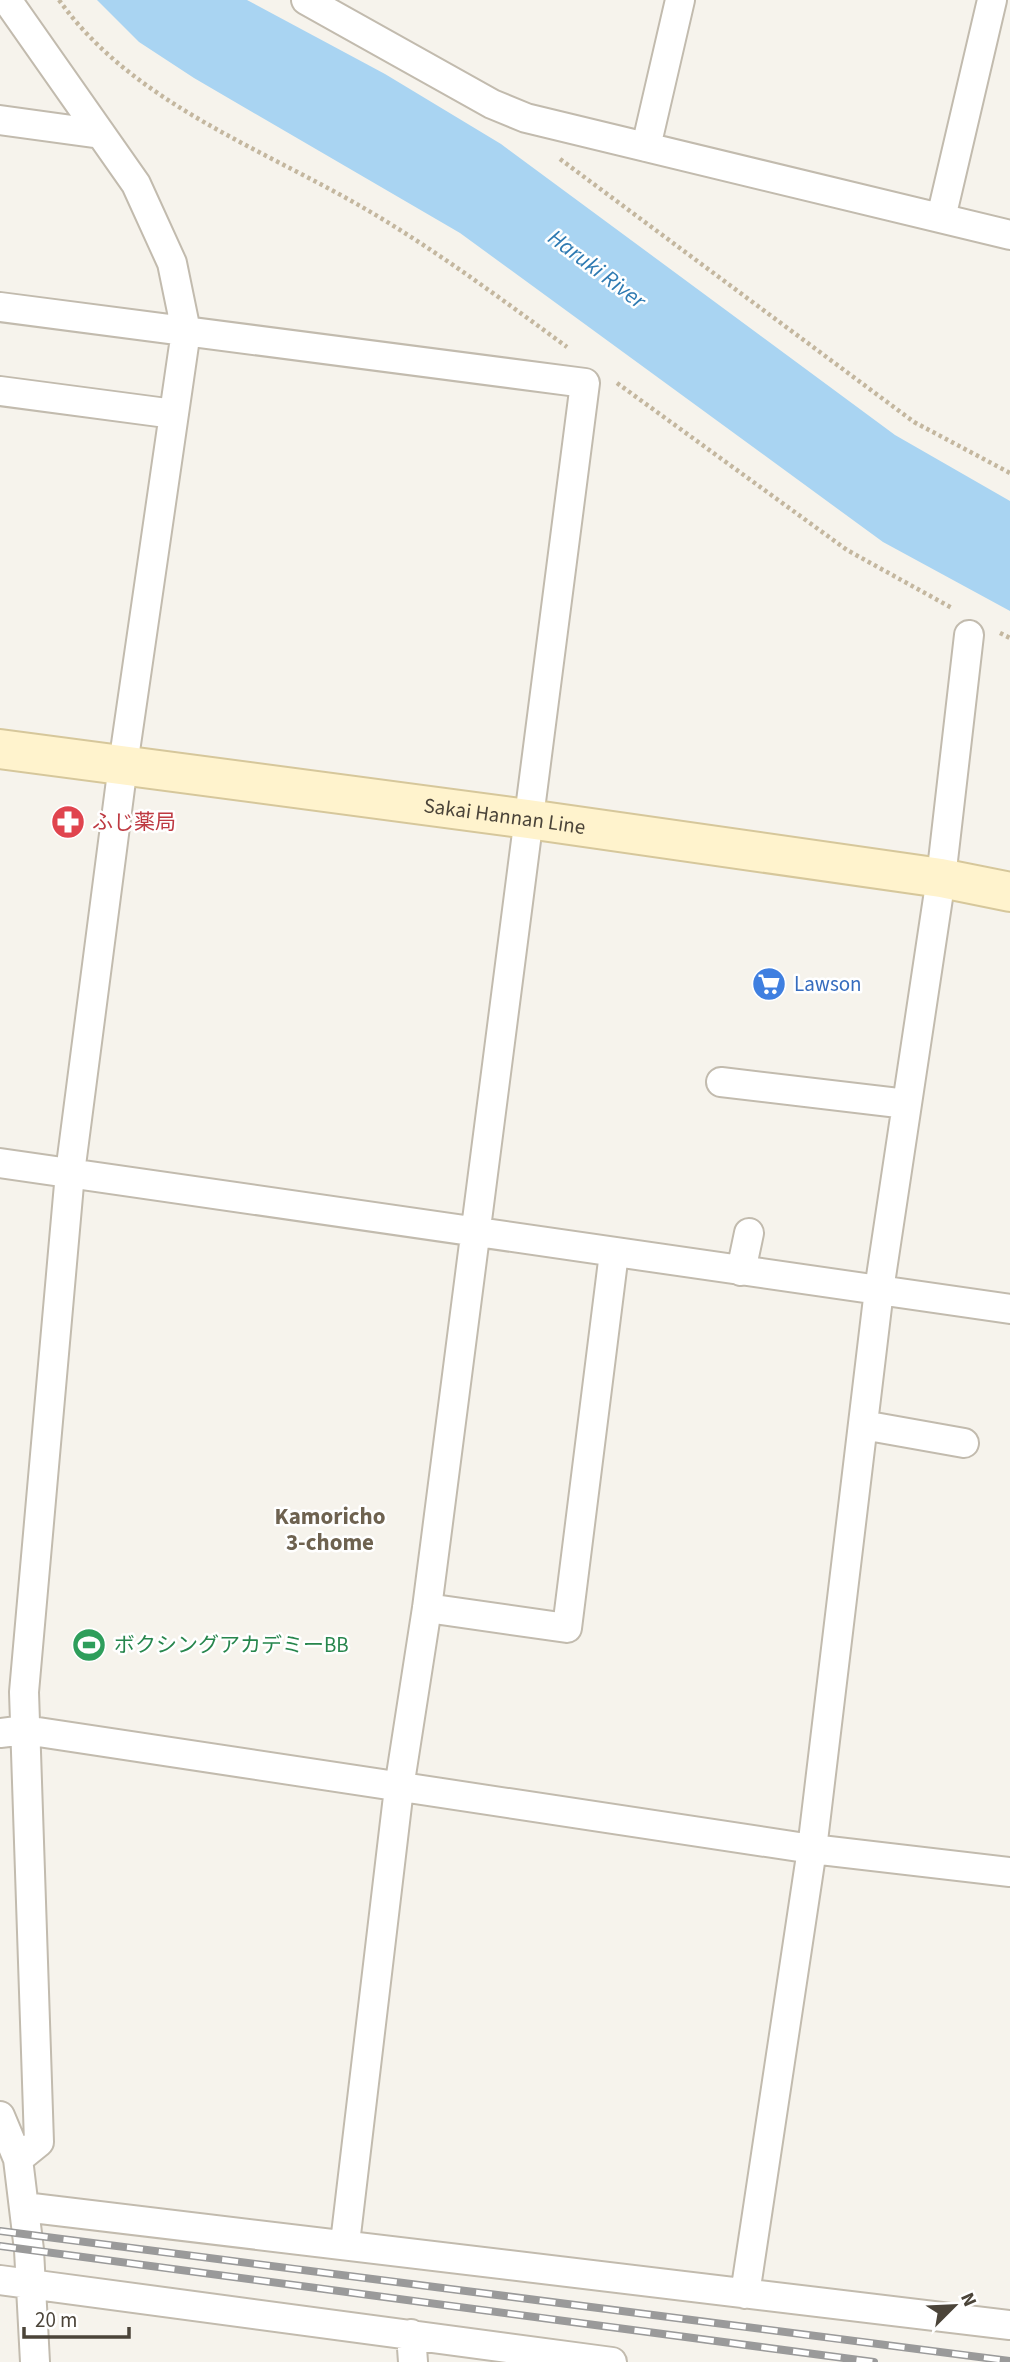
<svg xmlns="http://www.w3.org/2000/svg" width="1010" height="2362" font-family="'Source Sans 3','Noto Sans JP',sans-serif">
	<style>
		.water { fill: #a9d4f2 }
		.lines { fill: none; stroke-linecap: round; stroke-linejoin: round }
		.street-casing { stroke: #c2bbae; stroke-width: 32 }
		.secondary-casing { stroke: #d6c79b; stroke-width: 42 }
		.path { stroke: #c4b79f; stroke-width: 4.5; stroke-dasharray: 3.5 3.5; stroke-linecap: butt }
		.street { stroke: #fff; stroke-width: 28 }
		.secondary { stroke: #fff3cd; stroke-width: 38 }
		.rail-casing { stroke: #9a9a9a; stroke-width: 8 }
		.rail { stroke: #fff; stroke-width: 5; stroke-dasharray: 16; stroke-linecap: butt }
		.labels { text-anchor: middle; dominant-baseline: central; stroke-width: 5; stroke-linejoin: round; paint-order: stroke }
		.street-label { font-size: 21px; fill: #4b4439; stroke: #fff }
		.health-label { font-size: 21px; fill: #be3a42; stroke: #fff; text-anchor: start }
		.shop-label { font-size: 21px; fill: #366cbe; stroke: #fff; text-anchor: start }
		.leisure-label { font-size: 21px; fill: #27864d; stroke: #fff; text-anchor: start }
		.water-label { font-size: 23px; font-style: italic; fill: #2e7ab2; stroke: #fff }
		.neighbourhood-label { font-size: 23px; font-weight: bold; fill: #6e6250; stroke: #fff }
	</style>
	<rect width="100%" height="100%" fill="#f6f3ec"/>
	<path class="water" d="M97,0H247L385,74L501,144L895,435L1010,501V611L883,542L460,233L194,78L139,42Z"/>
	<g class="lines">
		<g class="street-casing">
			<path id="street" d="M7,0L136,184L172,263L186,331L123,765L70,1173L24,1692L39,2142L18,2159L29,2250L35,2362
				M306,0L492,104L526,118L1010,235
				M0,120L101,134
				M646,147L680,0
				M941,218L992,0
				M0,307L585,383L427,1608L399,1788L345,2243
				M0,391L174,414
				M721,1082L907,1104
				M0,1163L1010,1309
				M741,1271L749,1233
				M863,1425L964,1443
				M427,1608L567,1628L614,1253
				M0,1733L25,1730L812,1849L1010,1872
				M0,2116L18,2159
				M24,2207L1010,2325
				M0,2280L612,2362
				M745,2294L812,1849L879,1290L941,878L969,635
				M411,2334L413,2362"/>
		</g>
		<g class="secondary-casing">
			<g id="secondary">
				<path id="s1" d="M0,749L528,819L941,878L1010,892"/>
			</g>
		</g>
		<path class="path" d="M59,0C134,105 267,150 374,214C441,254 504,301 567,347
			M560,159L914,422L1010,473
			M617,383L847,550L952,608
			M1000,633L1010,638"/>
		<use href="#street" class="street"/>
		<use href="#secondary" class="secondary"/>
		<g class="rail-casing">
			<path id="rail" d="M0,2231L1010,2361
				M0,2246L874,2362"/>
		</g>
		<use href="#rail" class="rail"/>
	</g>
	<defs>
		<g id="pharmacy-disc" transform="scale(1.75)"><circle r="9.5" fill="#e0444e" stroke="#fff"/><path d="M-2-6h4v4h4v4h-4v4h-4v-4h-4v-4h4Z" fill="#fff"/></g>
		<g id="supermarket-disc" transform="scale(1.75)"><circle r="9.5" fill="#3f7fe0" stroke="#fff"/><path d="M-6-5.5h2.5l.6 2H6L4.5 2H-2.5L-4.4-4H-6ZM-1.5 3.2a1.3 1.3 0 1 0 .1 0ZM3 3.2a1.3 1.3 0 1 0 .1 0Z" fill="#fff"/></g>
		<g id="stadium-disc" transform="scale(1.75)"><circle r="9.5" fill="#2e9e5b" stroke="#fff"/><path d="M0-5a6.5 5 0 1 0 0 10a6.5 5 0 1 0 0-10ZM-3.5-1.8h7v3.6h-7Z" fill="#fff"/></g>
	</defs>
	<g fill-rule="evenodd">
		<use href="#pharmacy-disc" x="68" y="822"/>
		<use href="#supermarket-disc" x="769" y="984"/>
		<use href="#stadium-disc" x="89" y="1645"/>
	</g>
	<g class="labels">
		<g class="street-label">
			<text stroke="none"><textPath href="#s1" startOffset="509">Sakai Hannan Line</textPath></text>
		</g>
		<g class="health-label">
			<text x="92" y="822">ふじ薬局</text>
		</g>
		<g class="shop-label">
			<text x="794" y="984">Lawson</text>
		</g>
		<g class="leisure-label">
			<text x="114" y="1645">ボクシングアカデミーBB</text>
		</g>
		<g class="water-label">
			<text transform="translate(597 269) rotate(37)">Haruki River</text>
		</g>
		<g class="neighbourhood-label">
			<text x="330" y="1516">Kamoricho<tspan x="330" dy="26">3-chome</tspan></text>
		</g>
	</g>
	<g transform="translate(954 2306) rotate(66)" stroke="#ffffff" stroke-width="5" paint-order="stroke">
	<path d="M0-5L12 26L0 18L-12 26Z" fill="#4b4439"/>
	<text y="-10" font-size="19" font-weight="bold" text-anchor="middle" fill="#4b4439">N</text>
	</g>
	<path d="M24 2327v10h105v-10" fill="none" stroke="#4b4439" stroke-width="3.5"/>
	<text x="35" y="2327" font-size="21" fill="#4b4439" stroke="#ffffff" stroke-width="5" paint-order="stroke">20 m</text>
</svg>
